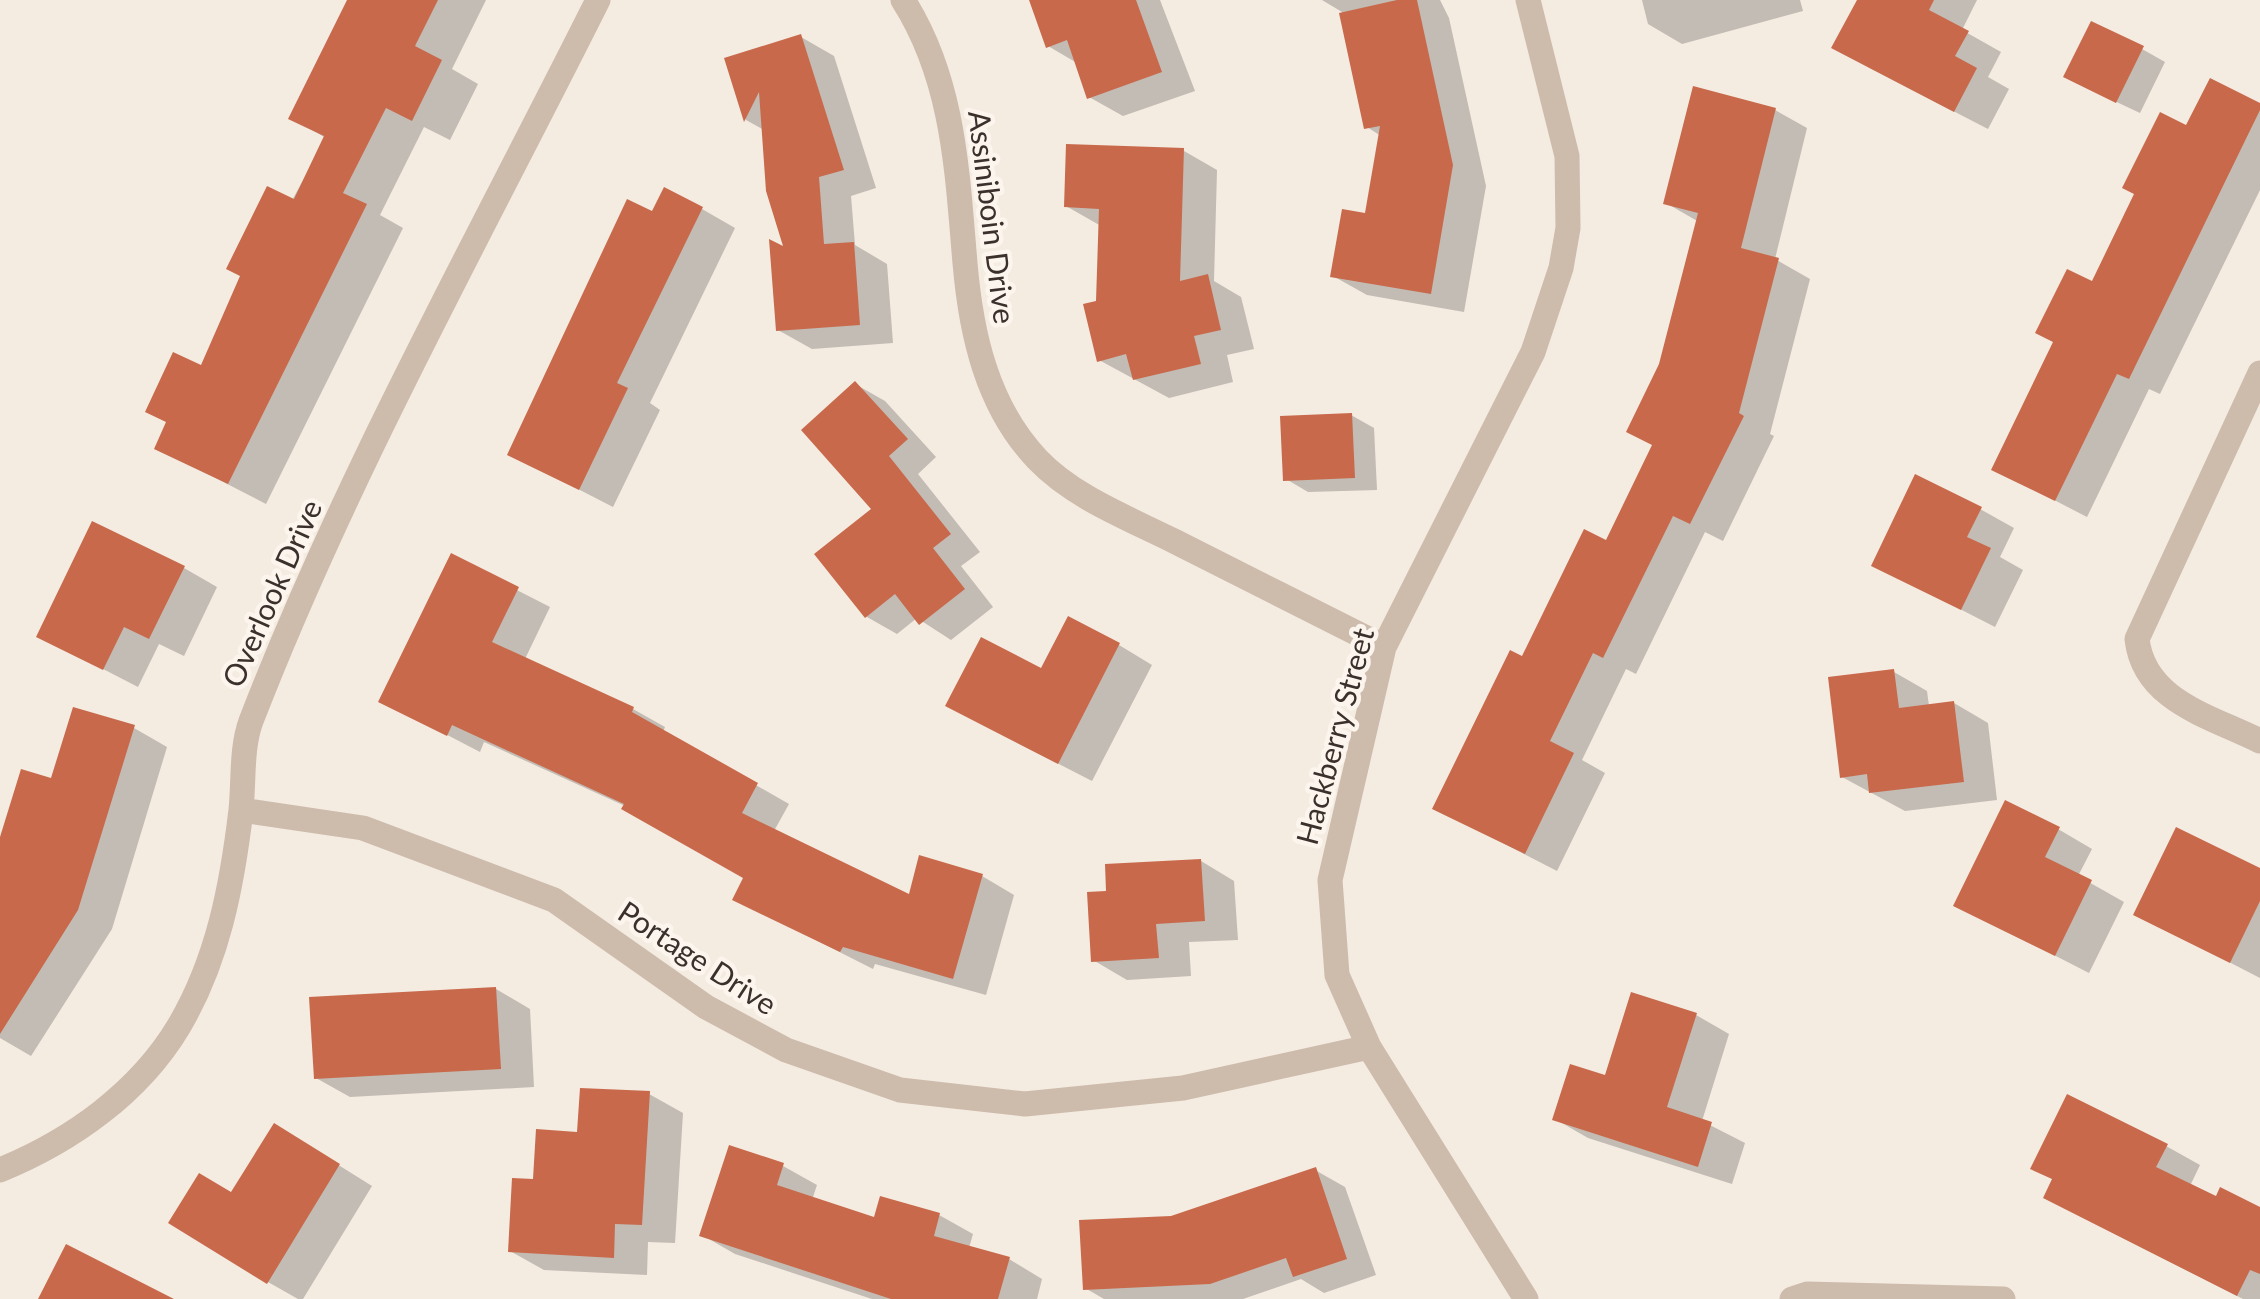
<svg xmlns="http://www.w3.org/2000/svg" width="2260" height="1299" font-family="Lato,sans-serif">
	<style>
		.shadow { fill: #0003 }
		.building { fill: #c8694b }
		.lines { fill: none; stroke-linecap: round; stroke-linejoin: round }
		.minor { stroke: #cdbbac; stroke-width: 25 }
		.labels { text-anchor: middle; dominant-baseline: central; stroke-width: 9; stroke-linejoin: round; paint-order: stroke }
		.street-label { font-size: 30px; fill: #3b302b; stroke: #fbf5ee }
	</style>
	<rect width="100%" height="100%" fill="#f4ebe1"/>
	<path class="shadow" d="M349,0H486L452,69L478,84L450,140L424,127L380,215L403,228L266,504L157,448L326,138L291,118Z
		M1032,0H1160L1195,91L1123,116L1089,97L1077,63L1048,46Z
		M1322,0H1440L1449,18L1486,186L1464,312L1367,295L1333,276L1367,216L1381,136L1367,127L1342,12Z
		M1642,0H1800L1803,11L1682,44L1648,24Z
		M1859,0H1977L1962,30L2001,52L1988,77L2009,89L1988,129L1868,67Z
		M801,37L834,56L876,188L851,196L855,245L887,264L893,343L812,349L778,330L787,250L764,130L746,120L728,60Z
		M2142,49L2165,62L2140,113L2089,89Z
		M2260,106V190L2160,394L2149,389L2087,517L1994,469L2187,128Z
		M1775,110L1807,128L1775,259L1810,279L1770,434L1774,436L1723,541L1705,532L1636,674L1626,669L1582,760L1605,773L1557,871L1435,808L1523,660L1607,543L1655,446L1662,365L1699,222L1666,203Z
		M1184,151L1217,170L1214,281L1241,297L1254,349L1227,355L1233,382L1169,398L1099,360L1101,226L1066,206Z
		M702,209L735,228L650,403L660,410L613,507L510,454L653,214Z
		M855,384L885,401L936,457L918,474L980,552L961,566L993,607L951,640L917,618L897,634L867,617L817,554L875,509Z
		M1351,415L1374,428L1377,490L1308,492L1286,479Z
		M1980,509L2014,528L2000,557L2023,570L1995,627L1874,565Z
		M452,557L550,607L525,659L633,709L665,727L663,732L789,804L774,831L910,897L921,859L982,876L1014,895L986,995L875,964L873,969L735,899L746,877L625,806L484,742L480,752L382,701Z
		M184,568L217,587L184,656L159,644L138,687L39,636Z
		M1119,645L1152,665L1092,781L981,724L1042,671Z
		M1894,672L1927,691L1929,706L1954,703L1988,723L1997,800L1905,811L1842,777Z
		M134,728L167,747L112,929L31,1056L0,1038V846L53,781Z
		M2058,829L2092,849L2078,876L2124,902L2089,973L1956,905Z
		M1201,861L1234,881L1238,940L1189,942L1191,976L1127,980L1093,960L1109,893Z
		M2260,871V978L2136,914Z
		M496,989L530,1009L534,1087L350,1097L316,1078Z
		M1696,1015L1729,1034L1702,1121L1745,1143L1732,1184L1588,1138L1555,1119Z
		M649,1094L683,1113L675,1243L648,1242L647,1275L544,1270L510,1251L579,1134Z
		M308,1146L372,1186L303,1299H298L268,1282L233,1195Z
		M2166,1146L2200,1165L2190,1186L2217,1200L2260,1209V1299H2243L2080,1216Z
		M783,1166L817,1185L812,1200L875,1220L939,1215L973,1234L969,1248L1009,1259L1042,1279L1037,1299H872L735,1254L702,1235Z
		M1315,1170L1345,1187L1376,1275L1324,1293L1301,1279L1243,1299H1104L1085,1288L1171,1219Z"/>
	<path class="building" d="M347,0H438L415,46L442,60L412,121L386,108L343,193L367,204L228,484L154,449L166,422L145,412L173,352L201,365L240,276L226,269L267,186L294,199L324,136L288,119Z
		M1029,0H1136L1162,72L1087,99L1067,40L1046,48Z
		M1397,0H1417L1453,165L1431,294L1330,277L1342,209L1365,213L1380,126L1364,129L1339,13Z
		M1857,0H1934L1929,10L1969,31L1955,56L1977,68L1954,112L1831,48Z
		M2091,21L2144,46L2116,103L2063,77Z
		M801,34L844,170L819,177L824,244L854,242L860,325L776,331L769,239L783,246L766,191L759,92L744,122L724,58Z
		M2210,78L2260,103V110L2129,379L2117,374L2055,501L1991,470L2053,342L2035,333L2067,269L2092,281L2134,194L2122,188L2160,112L2186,125Z
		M1693,86L1776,108L1741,248L1779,258L1739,413L1744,416L1690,524L1673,516L1603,658L1593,653L1550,741L1574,753L1525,854L1432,809L1510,650L1522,656L1584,529L1606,540L1652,445L1626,432L1659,364L1698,213L1663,204Z
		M1066,144L1184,148L1180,281L1208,274L1221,330L1194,336L1201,364L1133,380L1126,354L1097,362L1083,304L1096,301L1099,209L1064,207Z
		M664,187L703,207L617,383L628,388L579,490L507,455L627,199L652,211Z
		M855,381L908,439L889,456L951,534L933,548L965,589L919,625L895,594L865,618L814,554L871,509L801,430Z
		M1352,413L1355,478L1283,481L1280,416Z
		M1915,474L1982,507L1967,537L1991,548L1961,610L1871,566Z
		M92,521L185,566L149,639L124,627L103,670L36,637Z
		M451,553L519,587L492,642L634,707L632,712L758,783L742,813L909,894L919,855L983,874L953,979L843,947L840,952L732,900L743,878L621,809L624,804L452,725L447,736L378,702Z
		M1068,616L1120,643L1058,764L945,706L981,637L1041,668Z
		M1894,669L1899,708L1954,701L1964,782L1869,793L1867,774L1840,778L1828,677Z
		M73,707L135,725L78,910L0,1034V837L21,769L51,778Z
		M2005,800L2060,827L2045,857L2092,880L2055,956L1953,906Z
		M2176,827L2260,868V901L2230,963L2133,915Z
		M1201,859L1205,921L1156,924L1159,958L1091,962L1087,892L1106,891L1105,864Z
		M496,987L501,1069L314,1079L309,997Z
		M1631,992L1697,1013L1667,1107L1712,1122L1698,1167L1552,1120L1570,1064L1605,1075Z
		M580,1088L650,1091L642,1225L615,1224L614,1258L508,1252L512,1178L533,1179L536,1129L577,1132Z
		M2067,1094L2168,1144L2156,1167L2216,1196L2220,1187L2260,1207V1274L2250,1270L2237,1296L2043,1198L2052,1179L2030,1169Z
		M274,1123L340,1164L267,1284L168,1223L199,1173L231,1192Z
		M729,1145L784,1163L777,1185L874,1217L880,1196L940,1213L934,1236L1010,1257L998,1299H891L699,1236Z
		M1316,1167L1347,1259L1293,1277L1286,1258L1210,1284L1083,1290L1079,1220L1171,1216Z
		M66,1244L174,1299H38Z"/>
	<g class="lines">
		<path class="minor" d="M903,0C954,80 957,171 965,263C971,334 987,406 1037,459C1073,497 1128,518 1174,541C1244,576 1314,612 1384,647
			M2260,373L2137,639C2144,701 2210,716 2260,741
			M241,810L363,828L554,900L706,1007L786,1050L900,1090L1025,1104L1183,1088L1369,1047
			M0,1170C71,1141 139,1093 179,1026C218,960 232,886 241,810C244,781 241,748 251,721C347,473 479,238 598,0
			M1526,1299L1369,1047L1337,975L1330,880L1384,647L1533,352L1561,268L1568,228L1567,156L1528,0
			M1792,1299L1807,1294L2003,1299"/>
	</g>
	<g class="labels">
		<g class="street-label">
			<text transform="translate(993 217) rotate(83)">Assiniboin Drive</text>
			<text transform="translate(271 593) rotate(-66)">Overlook Drive</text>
			<text transform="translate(1334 736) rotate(-75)">Hackberry Street</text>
			<text transform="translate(698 957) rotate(33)">Portage Drive</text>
		</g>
	</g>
</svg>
